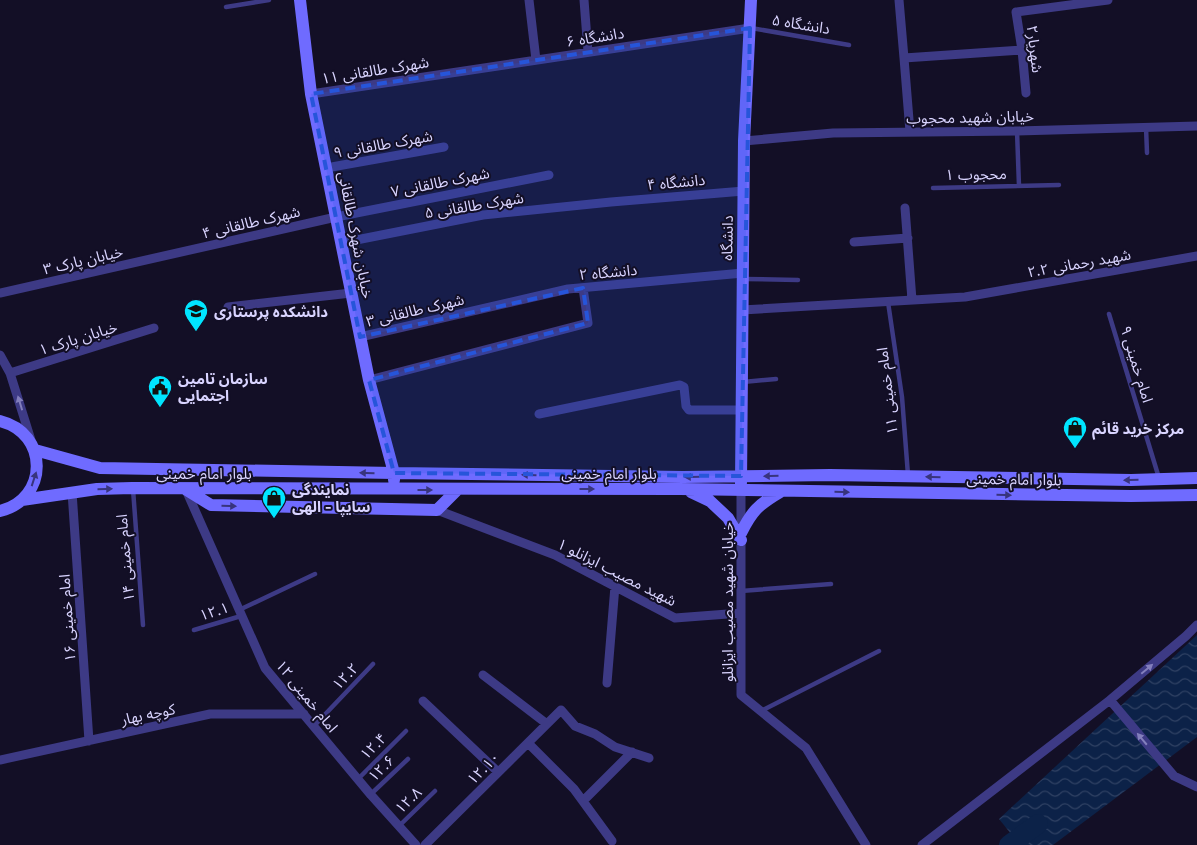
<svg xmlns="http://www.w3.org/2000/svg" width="1197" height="845" font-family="Inter,'Noto Sans Arabic',sans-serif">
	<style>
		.water { fill: url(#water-waves) }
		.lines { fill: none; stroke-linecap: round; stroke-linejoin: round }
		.river { stroke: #0c2248; stroke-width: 20 }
		.lane { stroke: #3d3a85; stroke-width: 4.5 }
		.street { stroke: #3d3a85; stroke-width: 9 }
		.secondary { stroke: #6f6bff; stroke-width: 12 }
		.oneway { fill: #837fbc }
		.oneway2 { fill: #38347d }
		.marked { fill: #2655da; fill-opacity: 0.2; stroke: #2655da; stroke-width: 4; stroke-dasharray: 10 6; stroke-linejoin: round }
		.labels { text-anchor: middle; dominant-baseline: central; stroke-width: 4; stroke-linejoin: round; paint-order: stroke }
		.street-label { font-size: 15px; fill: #d9d4ff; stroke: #130f26 }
		.poi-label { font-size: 15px; font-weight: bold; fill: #d9d4ff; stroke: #130f26; text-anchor: start }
	</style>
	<defs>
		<pattern id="water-waves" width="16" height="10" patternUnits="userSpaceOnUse" patternTransform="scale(1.25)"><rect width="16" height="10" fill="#0c2248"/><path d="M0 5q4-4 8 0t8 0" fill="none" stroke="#2f4163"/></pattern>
	</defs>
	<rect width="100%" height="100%" fill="#130f26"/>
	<path class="water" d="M1197,635V737L1053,845H1020L999,819Z"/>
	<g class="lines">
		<path class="river" d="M1009,845L1038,824"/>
		<path class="lane" d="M226,7L269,0
			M751,28L849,45
			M1146,127L1147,153
			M1017,131L1019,186
			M933,188L1059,185
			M744,279L798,280
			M888,302L902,397L908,475
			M1109,314L1159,478
			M743,382L776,379
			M133,489L143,625
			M741,591L831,584
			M239,610L315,574
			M194,630L241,616
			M761,711L879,651
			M314,726L373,664
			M358,779L406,731
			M371,794L408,759
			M399,826L435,791"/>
		<path class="street" d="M529,0L536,60
			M584,0L588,52
			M899,0L904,58L1022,50
			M904,58L910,132
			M1026,93L1022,50L1016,12L1108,0
			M311,94L750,28
			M744,141L833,133L1017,131L1197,126
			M326,168L444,147
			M905,208L912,300
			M854,242L908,238
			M341,243L483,215L611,202L744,191
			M0,293L336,217L549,175
			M228,307L351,293
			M742,310L965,297L1197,256
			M360,337L568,289L743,273
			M0,355L10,373L31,440
			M10,373L154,328
			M369,380L588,323L583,288
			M539,414L680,385L684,387L686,406L689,410H741
			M186,490L265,668L371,795L416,845
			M741,491V695L806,748L866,845
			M72,492L89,741
			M437,510L555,555L675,618L741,613
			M483,675L547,724
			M607,683L615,586
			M1110,700L1174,776L1197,787
			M423,701L498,772
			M528,743L574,789L612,841
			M0,760L210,714H304
			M583,801L632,752
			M425,845L561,710L575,726L595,734L615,747L649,758
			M922,845L1110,700L1186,636L1197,625"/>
		<path class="secondary" d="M300,0L311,94L369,380L394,473V480
			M0,421C49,433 49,499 0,511
			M35,450L100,468L394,473L683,477L830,475L1131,480L1197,478
			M741,483L744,141L751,0
			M185,489L211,505L437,510L457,490
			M691,492L710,501L728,518L741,540
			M22,500L97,489L132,488L680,489L1131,496L1197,495
			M741,533C752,511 758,505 780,492"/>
	</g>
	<defs><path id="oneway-solid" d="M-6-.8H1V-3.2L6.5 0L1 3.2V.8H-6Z" transform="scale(1.25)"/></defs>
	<g class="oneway">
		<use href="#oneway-solid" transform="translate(20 403) rotate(-107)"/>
		<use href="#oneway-solid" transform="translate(1147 669) rotate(-40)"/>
		<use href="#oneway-solid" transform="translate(1142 739) rotate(-130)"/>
	</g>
	<g class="oneway2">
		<use href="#oneway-solid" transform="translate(367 473) rotate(-179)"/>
		<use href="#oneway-solid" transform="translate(529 475) rotate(-179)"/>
		<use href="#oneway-solid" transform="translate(771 476) rotate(179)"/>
		<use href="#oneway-solid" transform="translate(692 477) rotate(179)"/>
		<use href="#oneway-solid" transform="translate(933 477) rotate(-179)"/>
		<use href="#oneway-solid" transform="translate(34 479) rotate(-72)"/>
		<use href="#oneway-solid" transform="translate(1131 480) rotate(179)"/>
		<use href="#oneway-solid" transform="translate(105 489) rotate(-1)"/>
		<use href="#oneway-solid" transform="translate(587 489)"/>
		<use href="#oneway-solid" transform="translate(425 490)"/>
		<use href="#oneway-solid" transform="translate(842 492) rotate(1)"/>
		<use href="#oneway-solid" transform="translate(1004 495) rotate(1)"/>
		<use href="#oneway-solid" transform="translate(229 506) rotate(1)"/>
	</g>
	<path class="marked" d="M750,28L741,476L394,473L369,380L588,323L583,288L360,337L311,94Z"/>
	<defs>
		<g id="university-pin" transform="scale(1.25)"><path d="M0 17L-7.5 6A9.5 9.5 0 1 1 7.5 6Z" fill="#00e5ff" stroke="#130f26"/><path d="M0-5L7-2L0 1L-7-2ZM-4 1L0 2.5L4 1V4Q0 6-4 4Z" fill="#111"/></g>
		<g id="civic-pin" transform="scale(1.25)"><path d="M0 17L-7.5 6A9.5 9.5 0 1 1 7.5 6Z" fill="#00e5ff" stroke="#130f26"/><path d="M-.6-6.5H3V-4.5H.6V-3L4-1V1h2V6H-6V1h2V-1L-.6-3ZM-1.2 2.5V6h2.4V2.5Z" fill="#111"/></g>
		<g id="shop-pin" transform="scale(1.25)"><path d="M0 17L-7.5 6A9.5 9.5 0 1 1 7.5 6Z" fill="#00e5ff" stroke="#130f26"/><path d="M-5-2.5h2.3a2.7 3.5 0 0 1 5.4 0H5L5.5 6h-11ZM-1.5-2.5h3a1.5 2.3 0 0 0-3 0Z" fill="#111"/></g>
	</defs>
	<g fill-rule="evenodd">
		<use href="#university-pin" x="196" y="311"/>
		<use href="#civic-pin" x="160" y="387"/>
		<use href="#shop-pin" x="1075" y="428"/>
		<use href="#shop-pin" x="274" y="498"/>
	</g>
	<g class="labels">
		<g class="street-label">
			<text transform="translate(801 24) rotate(9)">دانشگاه ۵</text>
			<text transform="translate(595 37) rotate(-9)">دانشگاه ۶</text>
			<text transform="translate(1035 49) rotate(83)">شهریار۲</text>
			<text transform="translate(375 70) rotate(-9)">شهرک طالقانی ۱۱</text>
			<text transform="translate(970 117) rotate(-1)">خیابان شهید محجوب</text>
			<text transform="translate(383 144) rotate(-10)">شهرک طالقانی ۹</text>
			<text transform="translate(976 174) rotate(-1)">محجوب ۱</text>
			<text transform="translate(440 182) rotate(-11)">شهرک طالقانی ۷</text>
			<text transform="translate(676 182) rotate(-5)">دانشگاه ۴</text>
			<text transform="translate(474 205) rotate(-9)">شهرک طالقانی ۵</text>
			<text transform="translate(251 222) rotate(-13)">شهرک طالقانی ۴</text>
			<text transform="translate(356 235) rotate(79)">خیابان شهرک طالقانی</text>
			<text transform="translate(727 238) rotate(-89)">دانشگاه</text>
			<text transform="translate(83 260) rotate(-13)">خیابان پارک ۳</text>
			<text transform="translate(1079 263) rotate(-10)">شهید رحمانی ۲.۲</text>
			<text transform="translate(608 272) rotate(-5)">دانشگاه ۲</text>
			<text transform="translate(415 310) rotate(-13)">شهرک طالقانی ۳</text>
			<text transform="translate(78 338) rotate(-17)">خیابان پارک ۱</text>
			<text transform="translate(1137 364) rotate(73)">امام خمینی ۹</text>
			<text transform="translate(887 391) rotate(-97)">امام خمینی ۱۱</text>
			<text x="204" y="473">بلوار امام خمینی</text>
			<text x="609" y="473">بلوار امام خمینی</text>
			<text transform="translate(1014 479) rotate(1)">بلوار امام خمینی</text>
			<text transform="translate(125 558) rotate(-95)">امام خمینی ۱۴</text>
			<text transform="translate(617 572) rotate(27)">شهید مصیب ایزانلو ۱</text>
			<text transform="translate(727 602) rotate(-90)">خیابان شهید مصیب ایزانلو</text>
			<text transform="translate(214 611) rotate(-17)">۱۲.۱</text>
			<text transform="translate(67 618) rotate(-94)">امام خمینی ۱۶</text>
			<text transform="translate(345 676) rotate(-46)">۱۲.۲</text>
			<text transform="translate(307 696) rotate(51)">امام خمینی ۱۲</text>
			<text transform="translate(148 714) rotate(-12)">کوچه بهار</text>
			<text transform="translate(373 746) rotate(-45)">۱۲.۴</text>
			<text transform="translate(381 768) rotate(-45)">۱۲.۶</text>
			<text transform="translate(483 768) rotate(-45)">۱۲.۱۰</text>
			<text transform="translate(408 800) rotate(-44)">۱۲.۸</text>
		</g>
		<g class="poi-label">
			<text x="214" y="311">دانشکده پرستاری</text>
			<text x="178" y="378">سازمان تامین<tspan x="178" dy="17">اجتمایی</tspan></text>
			<text x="1092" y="428">مرکز خرید قائم</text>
			<text x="292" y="489">نمایندگی<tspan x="292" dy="17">سایپا - الهی</tspan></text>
		</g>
	</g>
</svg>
